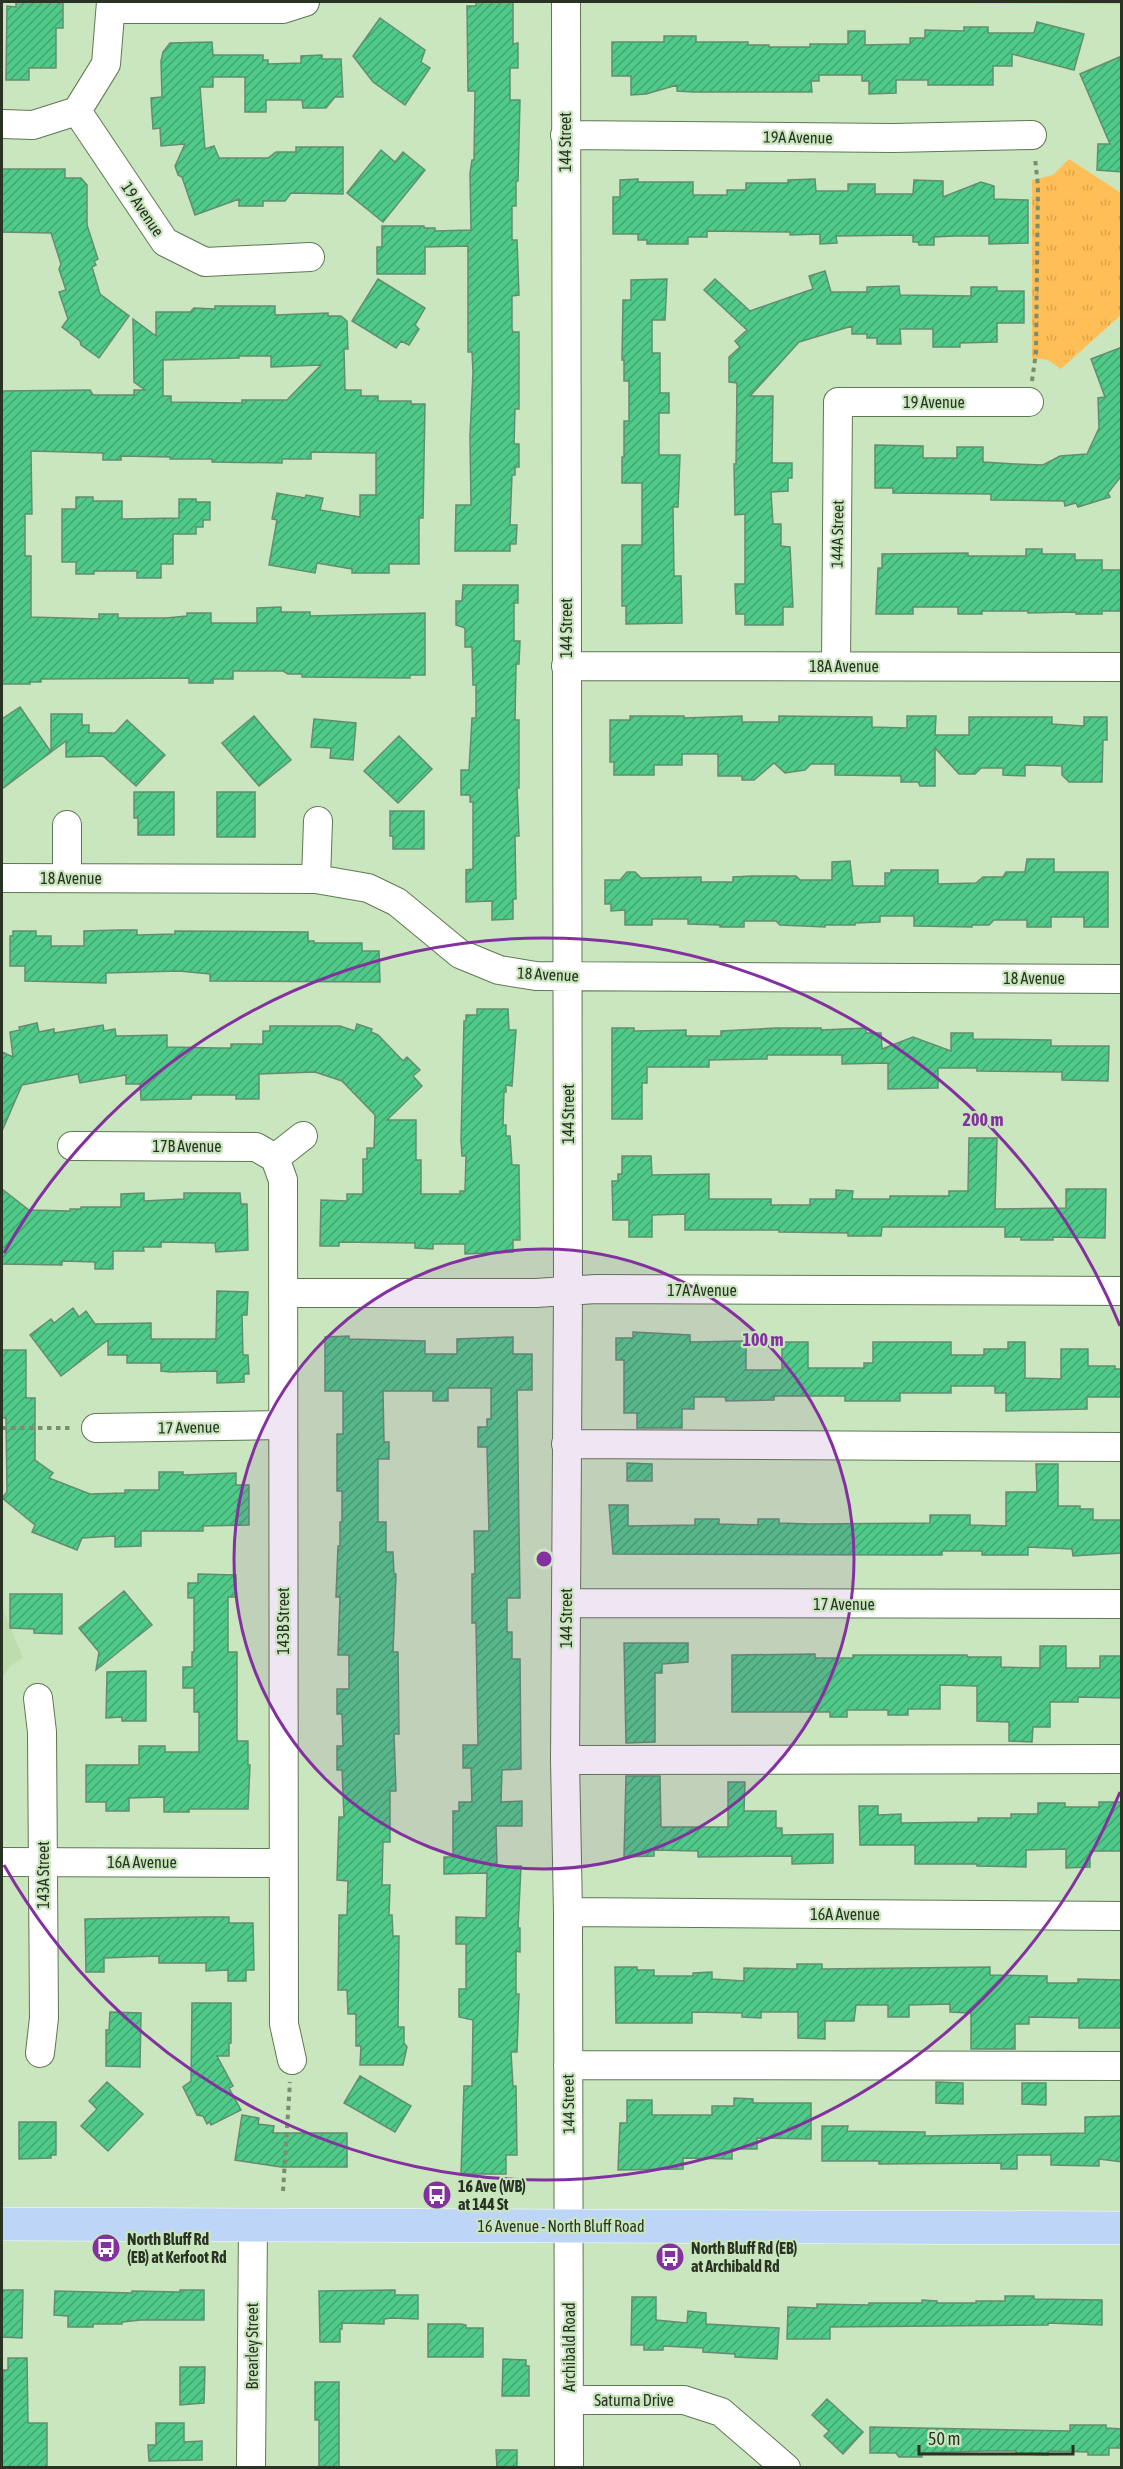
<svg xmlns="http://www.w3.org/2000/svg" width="1123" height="2469" font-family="'Asap Condensed',sans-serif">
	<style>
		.built { fill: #bdddaf }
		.park { fill: url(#park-tufts) }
		.building { fill: url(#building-hatch); stroke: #638d72; stroke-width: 1.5; fill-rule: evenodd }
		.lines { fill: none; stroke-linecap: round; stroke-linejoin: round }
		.minor-casing { stroke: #5f7854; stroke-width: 30 }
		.major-casing { stroke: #fff; stroke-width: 34 }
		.path { stroke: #798d71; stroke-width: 4; stroke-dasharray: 4.5 4.5; stroke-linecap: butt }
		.minor { stroke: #fff; stroke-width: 28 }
		.major { stroke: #bdd5f6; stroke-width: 33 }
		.ring { fill: none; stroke: #8431a0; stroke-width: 3 }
		.labels { text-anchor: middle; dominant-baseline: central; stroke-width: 4.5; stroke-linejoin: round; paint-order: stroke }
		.street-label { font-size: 16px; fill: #283323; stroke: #cae6be }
		.poi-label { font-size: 16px; font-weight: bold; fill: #283323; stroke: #cae6be; text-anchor: start }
		.centre { fill: #8431a0; stroke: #cae6be; stroke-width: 3 }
		.ring-label { font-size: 18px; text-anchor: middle; font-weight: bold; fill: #8431a0; stroke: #cae6be; stroke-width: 4.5; stroke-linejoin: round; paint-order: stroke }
	</style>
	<defs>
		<pattern id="park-tufts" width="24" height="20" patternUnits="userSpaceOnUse" patternTransform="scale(1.5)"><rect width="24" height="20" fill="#ffbe56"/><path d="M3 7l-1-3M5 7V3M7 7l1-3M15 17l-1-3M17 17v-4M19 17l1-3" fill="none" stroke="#dba44b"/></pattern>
		<pattern id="building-hatch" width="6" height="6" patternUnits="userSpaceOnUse" patternTransform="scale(1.5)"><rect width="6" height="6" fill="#50ca88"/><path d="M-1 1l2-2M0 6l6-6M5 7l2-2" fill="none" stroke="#42a56f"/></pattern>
	</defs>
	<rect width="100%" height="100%" fill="#cae6be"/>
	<path class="built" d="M2,1606L23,1658L10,1666L2,1678Z"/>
	<path class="park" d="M601,2H1121L1122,4H1121Z
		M1069,159L1121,193L1122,314L1061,369L1048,360L1032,358V180L1053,175Z"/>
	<path class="building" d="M16,2H63V28H56V68H29V80H6L7,6L16,7Z
		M476,2H513V44L518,43V68H510V100H520L518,181H516V206H512V240H517L519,295L512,296V329L513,332H519V409H515L514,444H519V467H515V475H512L510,525H517L516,544H510V551H455L456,505H471L470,436L473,372L472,352H468V246L425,247V274H377V247H382V226H424V228H435V231L471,230L470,173L472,160H474L475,91H468L467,6H476Z
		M380,18L425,50L421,62L430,68L405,105L373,82L353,56Z
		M1037,22L1084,34L1074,70L1012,54V66H993V85H928V80H896V93L869,94V81H862V75H819V81H811L812,92H693L677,91V85L646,94L631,95V76H612V42H664V36H696V42H748V45H769V47H810V44H848V31H865V45L910,44V38H925V30L964,31V27H988V33H1034Z
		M212,42L213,55H263V60H268V64L301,63V56L322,55V59H341L343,97H335L326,108H303L302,100H266V112H245V77H213V87H200L205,149L214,146L219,158H268L276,152H296V147H343V194L291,193L285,201H263V206H239V199L195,215L182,177L178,175L175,166L185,144L161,146L160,128L153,129L151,98L162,97L161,61L163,52L170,43Z
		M1122,56V172L1097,170L1098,144H1110L1080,74Z
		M381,150L395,162L403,152L425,170L383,222L347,193Z
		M2,169H65V178H81L87,185V225L98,259L94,261L96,265L92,267L100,294L129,316L99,358L81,345L80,341L62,327L68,319L59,292L66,290L59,269L61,264L51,233L2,232Z
		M638,179V182H693V195H727V190H746V183H788V180L815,179L816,191H848V184H875V194H913L914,180L943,181V197L981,182L994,186V199L1028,200V243L989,244V236H954L934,237V245H919L918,242H913V235L836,236L837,243L820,244V234L790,235V232L707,231V237H688V244H647V240H638V234H613V197H620V180Z
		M825,271L831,292H867V287L899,286L900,295L971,296V287H997V291H1024V323H997V342L960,343V347H933V329H900L901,344H877V338H867V334H852V326L799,342L750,396H773L772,463H792V478H788V491L771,492L773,524H781V546L790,547L793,607H783V625H745V614H736L735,584H745V514L735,515L734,464H736L737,383L729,382V357L740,347L735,341L747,330L704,290L715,279L750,311L813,289L809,276Z
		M378,279L425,308L415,325L419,329L409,345L401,341L396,348L352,321Z
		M667,279L665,320H652V353H660V393H669V413H659V455H680L678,507H673L674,576H681L682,623L626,624V606H622V545H642V483H622V457H624V421H629V381H624V360H622L623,300H631V280Z
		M215,306H275V315L328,313V316H341L347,321L348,349H344L345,390H361V396H378V401H411V404H425L423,518H419V564H389V573H352V569L317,563L315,573L269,565L277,520L272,519L277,493L305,498L306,495L323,498L320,510L360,517V495H376V453L311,452V459H282V463L212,462V459H170V457L121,456V460H103V453L31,451L32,514H25V556H31V617L99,619V614H118V618H166L187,616V613H211V623H257V608L281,607V612H310V616L425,613V675H410V678L302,677V674H288L283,671H233V679H213V683H189V678L41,679V682H30V684H2V391L90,390L93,395H134V390H145L134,382L133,319L156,336V312H190L194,308L215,309ZM239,356H271V367L321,365L287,400H242V403L171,402V396H163V360L239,358Z
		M1122,347V475L1108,493L1110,497L1078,507L1076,503L1065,506L1064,501L991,500V494L893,493V488H875V445L923,446V458H957V447H983V462L1015,464L1043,465L1060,456L1087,454L1099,428L1098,398L1105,397L1091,359Z
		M76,497H93V501H122V519L179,518V499H196V502H210V520H203V527H196V534H173V564H161V578H137V571H94V574H76V562H62V509H76Z
		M1026,549H1042V554H1075V560H1102V570H1122V611H1102V614H1076V612L1028,613V611H982V614H958V607H913V614H876L878,568H882V554L968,553V556H1026Z
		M463,585H518V603H514V641H520L519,664H516L515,720H519V788H517L519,836H515L516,899H513V919L492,920V901L466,902V870L473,869V802H470V795H461V770H469L472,718H476V685H473L472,647H465V628L456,625V601H462Z
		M20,707L51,752L2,789V719Z
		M51,714H82V725H89V733H115L127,720L165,755L136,786L103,756L66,757V741L51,752Z
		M254,716L291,760L259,786L222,743Z
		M630,716H684V718L742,716V722H779V716L872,717V727L907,728V716H936L935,735H969V717H1052V724L1084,726V717H1107V740H1103L1102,782H1069L1062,775V766L1025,765V776L1003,775V768H981L975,774H959L935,748V786H920L918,782H901V776L835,775V764H811L805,770L785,773L774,763L754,780H742V776H718V754H682V765H654V775H614V762H610V720H630Z
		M314,719L356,723L353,760L330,758L331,748L311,747Z
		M399,736L432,769L398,803L364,771Z
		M134,792H174V835H138V818H134Z
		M217,792H255V837H217Z
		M390,811H424V849H393V836H390Z
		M1027,859H1054V872H1108V927H1084V917H1051V927H1027V920H994L989,925H972V927L914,926V916H880V922L855,923V925H825V927L780,925L776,921H744V927H720V925L688,924V919H652V925H625V910L611,911V904H605V880H620L627,872H635L641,878L701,877V882H733V877L752,876H796L800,880H832V862L850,861L853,886H885V873H891V870H938V884L976,883L983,877H1003L1006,872H1025Z
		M119,930H137V935L175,934V931L308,932V941H314V943H362V951H379L380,982L210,981V974L179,971L106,973V983L25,981V966H10V936H13V931H36V936H51V946H84V931Z
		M477,1009H508L509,1030H516L512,1086L506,1085V1092H504L503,1125H506V1136H510L512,1165H519L520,1240H513V1252L465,1254V1244H433V1249L415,1248V1243L339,1242V1246H320L321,1200L347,1201V1194H363V1159H367V1148H374L375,1115L342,1081L315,1072L259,1074V1099H236V1095H192L191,1099L141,1100L140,1084H126V1075L80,1083L78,1074L22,1085L2,1131V1052L13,1057L10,1032L20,1030L19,1027L37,1023L39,1032L54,1029V1033L103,1025L104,1031L115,1029L116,1036L167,1035V1047L219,1048H231V1044H263V1031H270V1026H340L355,1031L357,1024L372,1029L371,1032L378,1035L403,1061L407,1057L420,1070L413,1076L422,1086L387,1120H416V1160H421V1194H460V1191H465L466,1156H462L461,1140L464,1021H466V1015H477Z
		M612,1028H634V1031L686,1030V1036H721V1031L776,1028H821V1030L866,1028V1033H881L882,1049L913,1037L951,1051V1033H973V1039L1051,1040V1046H1109L1108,1081L1062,1080V1072L977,1071V1068H938V1088L888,1089V1063L842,1064V1055H767V1059L709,1060V1067H647V1083H642V1119H612Z
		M969,1138H997L995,1209L1066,1208V1189H1106L1105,1238L1053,1237V1240H1021V1237H1005V1227H882L881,1236H848V1233L779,1232V1230H685V1214L652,1215V1237H629V1220H613L612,1181H618V1174H622V1156H651L652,1175L709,1174V1199H771V1205H810V1199H836V1190L853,1191L852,1199H890V1196H949V1191H968Z
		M2,1189L29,1210L70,1211V1209H81V1207H121V1194L144,1193V1201L184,1199V1193H240L241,1204H247L248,1250L216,1252L215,1243L161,1242V1247H143L144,1251H113V1269H95V1262L62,1261V1265L2,1264Z
		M217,1291L248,1292L247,1315H242L243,1355H248L249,1374H244V1382L217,1383V1371L170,1372L161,1371V1363H127V1355H108V1340L61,1376L30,1335L51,1319L54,1323L73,1308L79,1317L86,1311L95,1324L151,1323V1339H216Z
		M633,1332L690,1335V1342L746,1341V1370H782V1342H808V1368H864V1363H873V1342H951V1355H984V1349H1008V1342H1025V1378L1061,1379V1349H1088V1366H1115V1369H1122V1397H1087V1409L1006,1411V1393H995V1386H951V1393H900V1401H845V1396H774V1400L726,1401L725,1397H694V1409H682V1428H637V1413H624V1360H616V1338H633Z
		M349,1336V1339L425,1341V1354H457V1339L513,1337V1354H532V1390H517L520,1598H507V1632H512V1659H520L521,1769L502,1770L501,1802L522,1801V1826H496L497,1866H521L518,1928H520V1952L516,1951V1994H519L517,2052H511L513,2086H516L517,2155H506V2174H461L464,2086H472L473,2020L459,2017V1989H466V1944H456V1917L486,1918L487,1873L444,1874V1857H453V1811H459V1802H472L471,1768H463V1745H478L476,1623H472V1574H475L474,1531H489L487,1447H478V1427H487V1419H491V1388H448V1401H433V1391H383L384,1442H389V1459H378V1522H386V1552H393L394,1574H396L393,1652H398L399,1734H394L396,1791H390V1842H383L382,1885H390L389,1915H392L393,1936H399L398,2027H404V2043L407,2047L403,2065H360L361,2046H356V2014H348L347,1990H338L339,1915H347L348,1881L337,1880L339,1817H344L342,1770H337V1746H343L342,1714H337V1689H349V1655H338L340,1597H336L338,1546H340V1522H342V1491H337V1434H343V1391H325V1337Z
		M2,1350H26V1398H35V1460L53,1473L49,1478L90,1494L125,1493V1490H159V1472H183V1475L236,1473V1485H249V1525L203,1526V1531H141V1546L115,1547V1536L82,1538L77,1550L32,1532L35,1525L2,1498L7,1492L6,1418H2Z
		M627,1463L652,1464V1481H627Z
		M1036,1464H1058V1506H1080V1509H1093V1520H1122V1553L1073,1556L1072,1549L1028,1547V1555H982V1551H942V1555H904L613,1554L609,1505H628V1526L695,1525V1519H719V1524L758,1525V1519H779V1523L811,1524L930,1523V1515H970V1525L1006,1526V1492H1037Z
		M198,1574L236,1575V1597H228V1652H237V1741H248V1765H250L248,1809H189V1812H164V1797L129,1798V1811H106V1802H86V1765H139V1746H165V1752H199V1712H194V1688H183V1667H192V1652H194V1598H188V1583H198Z
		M124,1591L152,1625L96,1670L99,1652L79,1628Z
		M10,1594H62V1634L34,1633V1629L10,1628Z
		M624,1643H688V1662L662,1664V1673H655V1742L626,1743Z
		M1040,1646H1066V1668H1100V1656H1122V1698L1078,1697V1702H1050V1727H1033L1032,1742L1009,1741V1722L977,1721V1686L940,1685V1709H908V1715H888V1710H847V1717H830V1712H732V1655L815,1654V1658H853V1655H967V1657H1001V1667L1040,1668Z
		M146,1671V1721H122V1717L106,1718L107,1672Z
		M626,1776H660L661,1827H728V1782H745L744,1811H776V1828H782V1835L833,1834V1863L792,1864V1856L698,1857V1851L654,1850V1856L624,1857Z
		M1099,1802H1122V1851H1090V1867L1066,1868V1849L1026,1850V1867L977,1866V1864H915V1845H860L859,1806H878V1815L901,1814V1823L978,1822V1818H1011V1814H1038V1803H1065V1807H1099Z
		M205,1917H229V1923H253L254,1970H246V1981H228V1970L206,1971V1963H159V1956L104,1958V1972H86L85,1919Z
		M797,1964H822V1969L990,1967V1975L1047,1976V1983H1078V1979L1122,1980V2028H1079V2018L1029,2017V2024H1015V2049H971V2013L950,2012V2004L909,2005V2017H888V2005H856L854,2021H825V2039L798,2038V2012H761V2018L742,2017V2013L692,2012V2023H616L615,1967H637V1970H654V1976H693V1973L712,1972V1979L744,1981V1968L797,1969Z
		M192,2003H231V2043H229V2056H217L233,2086L229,2088L241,2110L211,2125L210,2122L207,2124L203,2116L197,2115L183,2087L191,2081Z
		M110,2012L141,2013L140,2067L106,2066V2030H109Z
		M360,2076L411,2106L395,2132L344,2103Z
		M107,2082L143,2114L108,2151L81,2126L97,2109L89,2101Z
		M936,2082L963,2083V2104L936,2103Z
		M1022,2083H1046V2105L1022,2104Z
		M734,2098L753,2099V2103H811V2139L757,2138V2149H732V2159L683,2158V2169L618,2170L620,2123H627V2100H652V2115H712V2106H734Z
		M242,2115L259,2118L258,2124L274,2126L273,2133H347V2167H281L235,2160Z
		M1122,2116V2162L1099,2159V2166L1051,2165V2155H1017V2169H1001V2163L879,2164V2161H822V2126H848L847,2131L925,2132V2136L1085,2133V2117Z
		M19,2122H56V2155H51V2158L19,2159Z
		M2,2290H23L22,2338L2,2337Z
		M180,2290H204V2320H141L122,2322V2324H93V2327H68V2316L54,2315L55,2291L132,2293V2291L180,2292Z
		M395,2290V2295H418V2319L391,2318L384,2319V2324L342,2323V2329H340V2342H320L319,2291Z
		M1005,2296H1034V2299L1102,2300V2325L1048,2323V2325L830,2327V2339H787L788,2307L817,2308V2304L869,2305V2303H922V2300L937,2301V2303H976V2301H1005Z
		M632,2297H656V2320L687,2323L688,2311L706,2313V2324L779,2328L777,2359L735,2357V2354L703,2352V2348L663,2346V2350H644V2345H631Z
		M428,2324H461L466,2325V2328H483V2357H428Z
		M8,2358H27L28,2423H47V2467H2L3,2370H8Z
		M503,2359L526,2360V2366H529V2396H502Z
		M180,2367H205L204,2403L180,2405Z
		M315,2382H339V2468H319V2420H315Z
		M827,2399L863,2432L843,2454L824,2436L829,2431L812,2415Z
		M156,2423H184V2442L202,2441V2460L149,2461L148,2445H156Z
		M1070,2425H1106V2428L1122,2429V2448H1109V2455H1088V2452L1048,2451V2455L1016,2454V2451H984L922,2453V2457H899L896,2453H870V2427L1070,2431Z
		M496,2450H517V2468H497Z"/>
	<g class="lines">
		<g class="minor-casing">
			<path id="minor" d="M566,2L568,1292L565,1760L568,1912L569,2468
				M111,9H283L305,2
				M77,111L165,242L205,262L310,257
				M77,111L106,64L111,2
				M2,124L33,125L77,111
				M565,135L893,138L1032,135
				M566,666L1122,667
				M836,666L838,402H1029
				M67,825V878
				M2,878L316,879L368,888L397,902L460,954L499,970L536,976L1122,979
				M316,879L318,821
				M72,1146L256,1147L275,1158L283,1180L284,2024L292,2060
				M275,1158L303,1136
				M283,1293H536L596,1289L1122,1291
				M96,1428L282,1425
				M566,1444L1122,1447
				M566,1603L1122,1604
				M38,1698L42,1732L44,2018L40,2053
				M565,1760L1122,1759
				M2,1862L283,1863
				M568,1912L1122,1916
				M568,2065L1122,2066
				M569,2400H684L721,2412L786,2468
				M251,2468L253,2225"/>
		</g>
		<g class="major-casing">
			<path id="major" d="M2,2224L1122,2228"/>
		</g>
		<path class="path" d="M1032,381L1036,352L1038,186L1035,158
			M2,1428H73
			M283,2191L290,2082"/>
		<use href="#minor" class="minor"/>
		<use href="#major" class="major"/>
	</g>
	<circle cx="544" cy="1559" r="310" fill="#8431a0" fill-opacity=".12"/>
	<g class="ring">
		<circle cx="544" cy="1559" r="310"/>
		<path d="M1120 1792A621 621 0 0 1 4 1865M4 1253A621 621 0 0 1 1120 1326"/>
	</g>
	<defs>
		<g id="bus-disc" transform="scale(1.5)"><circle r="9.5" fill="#8431a0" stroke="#cae6be"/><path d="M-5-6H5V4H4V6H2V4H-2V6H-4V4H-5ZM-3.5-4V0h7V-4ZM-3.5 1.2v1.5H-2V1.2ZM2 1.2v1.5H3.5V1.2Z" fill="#fff"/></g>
	</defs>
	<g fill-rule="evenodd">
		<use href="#bus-disc" x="437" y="2195"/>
		<use href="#bus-disc" x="106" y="2248"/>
		<use href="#bus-disc" x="670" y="2257"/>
	</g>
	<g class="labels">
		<g class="street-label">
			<text transform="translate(798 137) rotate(1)">19A Avenue</text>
			<text transform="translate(565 142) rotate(-90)">144 Street</text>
			<text transform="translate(143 209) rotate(56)">19 Avenue</text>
			<text x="934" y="402">19 Avenue</text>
			<text transform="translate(837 534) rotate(-89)">144A Street</text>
			<text transform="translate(566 628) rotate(-90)">144 Street</text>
			<text x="844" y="666">18A Avenue</text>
			<text x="71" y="878">18 Avenue</text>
			<text transform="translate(548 974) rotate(3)">18 Avenue</text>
			<text x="1034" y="978">18 Avenue</text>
			<text transform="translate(568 1114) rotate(-90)">144 Street</text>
			<text x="187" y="1146">17B Avenue</text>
			<text x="702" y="1290">17A Avenue</text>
			<text transform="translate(189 1427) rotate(-1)">17 Avenue</text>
			<text x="844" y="1604">17 Avenue</text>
			<text transform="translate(566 1618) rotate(-90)">144 Street</text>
			<text transform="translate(283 1621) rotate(-90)">143B Street</text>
			<text x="142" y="1862">16A Avenue</text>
			<text transform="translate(43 1875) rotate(-90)">143A Street</text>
			<text x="845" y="1914">16A Avenue</text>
			<text transform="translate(568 2104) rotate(-91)">144 Street</text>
			<text x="561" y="2226">16 Avenue - North Bluff Road</text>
			<text transform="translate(252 2346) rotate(-90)">Brearley Street</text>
			<text transform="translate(569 2347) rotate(-90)">Archibald Road</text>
			<text x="634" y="2400">Saturna Drive</text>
		</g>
		<g class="poi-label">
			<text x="458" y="2186">16 Ave (WB)<tspan x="458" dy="18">at 144 St</tspan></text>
			<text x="127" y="2239">North Bluff Rd<tspan x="127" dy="18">(EB) at Kerfoot Rd</tspan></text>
			<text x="691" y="2248">North Bluff Rd (EB)<tspan x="691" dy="18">at Archibald Rd</tspan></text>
		</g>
	</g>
	<circle cx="544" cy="1559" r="9" class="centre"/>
	<g class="ring-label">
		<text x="983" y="1126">200 m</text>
		<text x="763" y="1346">100 m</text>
	</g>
	<rect width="1123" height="2469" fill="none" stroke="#283323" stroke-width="6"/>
	<path d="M919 2445v9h154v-9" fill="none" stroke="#283323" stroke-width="3"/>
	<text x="928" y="2445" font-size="18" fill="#283323" stroke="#cae6be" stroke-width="4.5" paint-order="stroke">50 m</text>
</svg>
